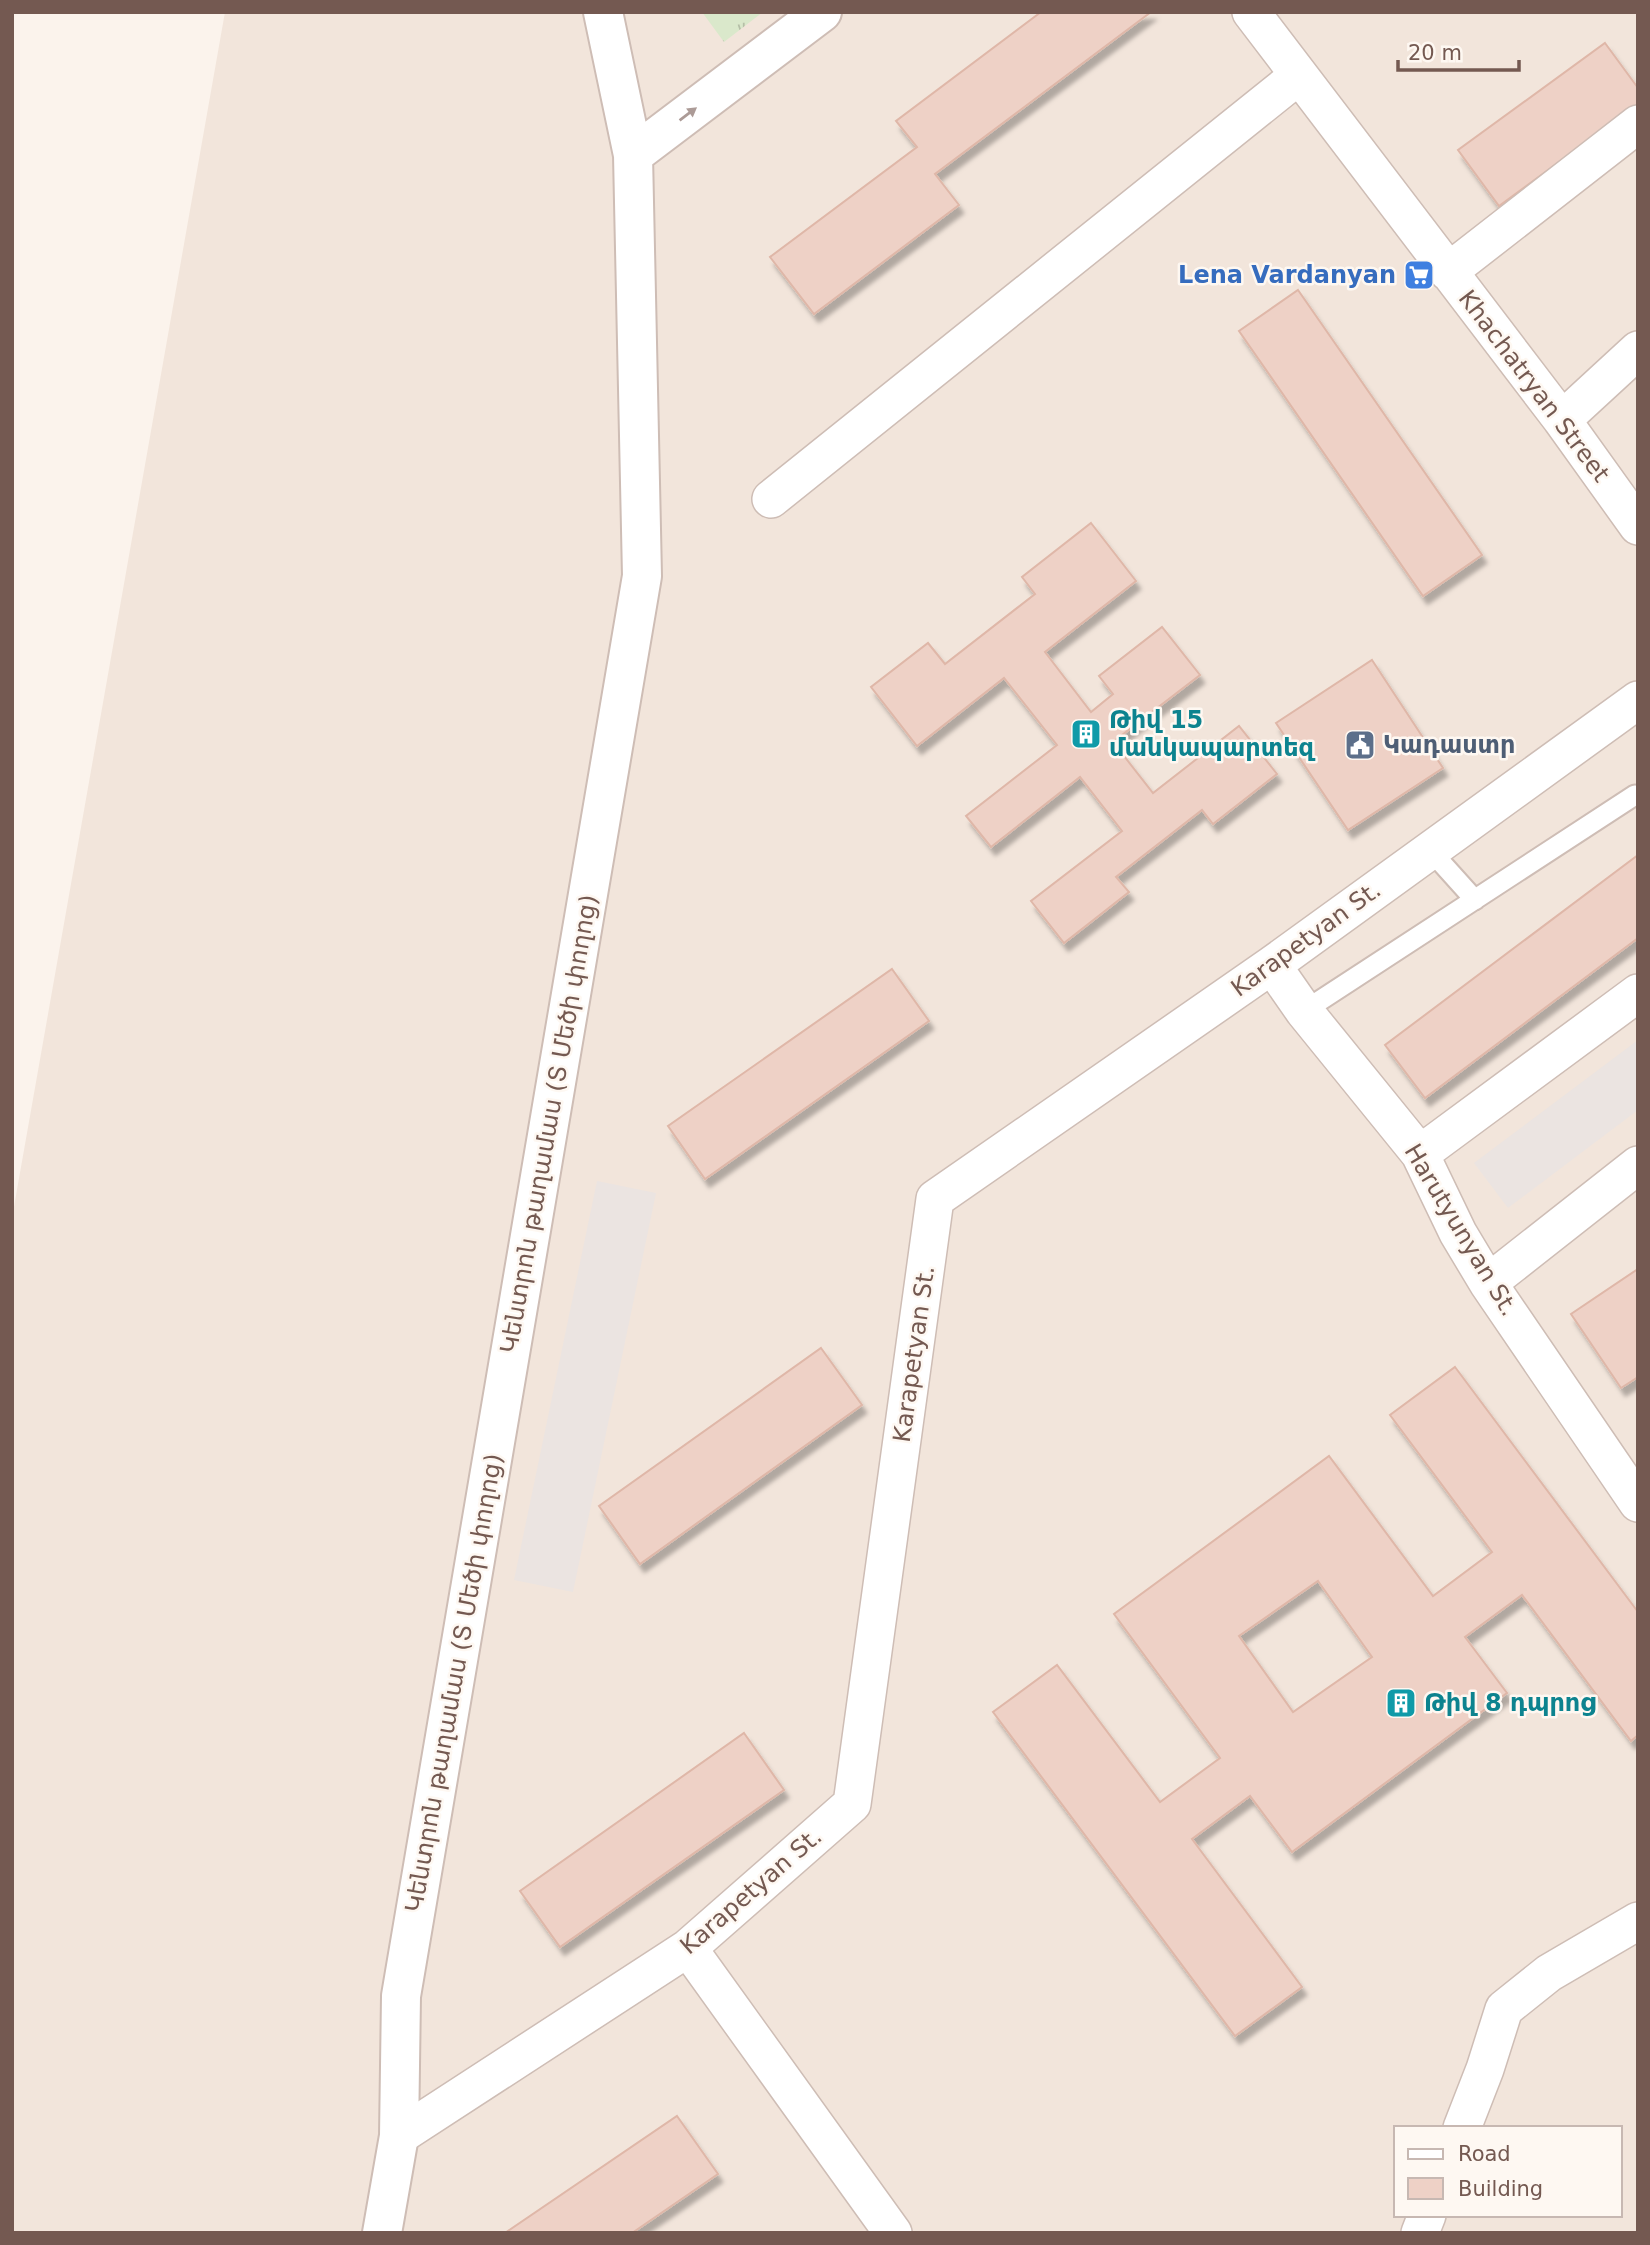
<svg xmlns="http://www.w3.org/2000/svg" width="1650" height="2245" font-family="'DejaVu Sans','Noto Sans Armenian',sans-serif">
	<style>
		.residential { fill: #f2e5db; fill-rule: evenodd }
		.industrial { fill: #ebe4e1 }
		.grass { fill: url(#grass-tufts) }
		.building { fill: #eed1c6; stroke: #dfb7a8; stroke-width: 2; fill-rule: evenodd; filter: url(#shadow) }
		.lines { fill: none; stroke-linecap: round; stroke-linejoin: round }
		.service-casing { stroke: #cebdb5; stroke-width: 23 }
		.minor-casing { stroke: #cebdb5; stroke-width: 40 }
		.tertiary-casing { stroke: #cebdb5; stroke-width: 42 }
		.service { stroke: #fff; stroke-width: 19 }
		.minor { stroke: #fff; stroke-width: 37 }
		.tertiary { stroke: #fff; stroke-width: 38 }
		.oneway { fill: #ac9b97 }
		.labels { text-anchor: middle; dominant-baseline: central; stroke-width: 5; stroke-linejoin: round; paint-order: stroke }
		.shop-label { font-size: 24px; font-weight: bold; fill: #366cbe; stroke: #fef8f2; text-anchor: end }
		.street-label { font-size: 24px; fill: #745951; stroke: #fef8f2 }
		.culture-label { font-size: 24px; font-weight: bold; fill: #0d838f; stroke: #fef8f2; text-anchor: start }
		.service-label { font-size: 24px; font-weight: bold; fill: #4e5e75; stroke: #fef8f2; text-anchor: start }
	</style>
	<defs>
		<pattern id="grass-tufts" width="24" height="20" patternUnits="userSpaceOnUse" patternTransform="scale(1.75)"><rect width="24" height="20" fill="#dae8cb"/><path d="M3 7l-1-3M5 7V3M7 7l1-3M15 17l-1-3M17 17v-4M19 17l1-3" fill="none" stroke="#b5bfa7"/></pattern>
		<filter id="shadow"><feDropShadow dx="4.5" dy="8" stdDeviation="2" flood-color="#0004"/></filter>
	</defs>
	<rect width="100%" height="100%" fill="#fbf3ec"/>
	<path class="residential" d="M225,12H1638V2233H12V1218ZM1396,2128H1620V2215H1396Z"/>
	<path class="industrial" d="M1638,1040V1110L1508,1208L1474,1163Z
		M597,1181L656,1193L573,1592L514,1580Z"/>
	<path class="grass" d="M702,12H763L724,42Z"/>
	<path class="building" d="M1041,12H1151L935,174L959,205L814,314L770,257L917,147L896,121Z
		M1605,43L1638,88V104L1499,206L1458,150Z
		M1298,290L1482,555L1423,596L1239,331Z
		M1091,523L1136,581L1045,652L1091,712L1113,694L1099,676L1162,627L1200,675L1113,742L1153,793L1239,726L1277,774L1213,824L1202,810L1116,877L1129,892L1064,943L1031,901L1122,831L1080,777L991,847L966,816L1057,745L1004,678L917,746L871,687L928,643L945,664L1035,594L1022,577Z
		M1372,660L1443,768L1348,830L1276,723Z
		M1638,855V938L1425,1098L1385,1045Z
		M892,969L929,1021L705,1179L668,1126Z
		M1638,1269V1377L1621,1388L1571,1314Z
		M821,1348L862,1405L640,1564L599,1506Z
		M1455,1367L1638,1612V1735L1631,1741L1522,1595L1465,1637L1507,1693L1292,1852L1250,1796L1192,1839L1302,1987L1235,2036L993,1712L1057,1665L1160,1802L1220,1758L1114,1614L1329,1456L1433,1596L1492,1552L1390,1415ZM1318,1581L1372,1657L1293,1712L1239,1636Z
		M744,1733L784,1790L560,1947L520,1891Z
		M677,2116L718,2174L632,2233H505Z"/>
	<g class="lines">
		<g class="service-casing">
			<path id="service" d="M1430,850L1475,900
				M1304,1011L1635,795"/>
		</g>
		<g class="minor-casing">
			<path id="minor" d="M1251,12L1562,420L1638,526
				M1448,272L1638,124
				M1562,420L1638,350
				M771,499L1298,76
				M1272,965L1304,1011L1420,1154L1458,1233L1488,1283L1638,1503
				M1420,1154L1638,993
				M1488,1283L1638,1165
				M688,1948L893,2233
				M1462,2128L1485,2069L1504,2009L1549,1973L1638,1921
				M399,2136L688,1948L852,1804L935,1199L1272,965L1638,700
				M1420,2233L1427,2215"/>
		</g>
		<g class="tertiary-casing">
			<path id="tertiary" d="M633,155L822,12
				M382,2233L399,2136L401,1996L642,576L633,155L603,12"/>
		</g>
		<use href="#service" class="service"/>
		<use href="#minor" class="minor"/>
		<use href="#tertiary" class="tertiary"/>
	</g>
	<defs><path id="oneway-solid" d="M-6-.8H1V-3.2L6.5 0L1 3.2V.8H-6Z" transform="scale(1.75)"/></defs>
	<use class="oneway" href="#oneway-solid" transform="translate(688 114) rotate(-37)"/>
	<defs>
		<g id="supermarket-square" transform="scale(1.575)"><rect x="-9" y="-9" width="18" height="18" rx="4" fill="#3f7fe0" stroke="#fef8f2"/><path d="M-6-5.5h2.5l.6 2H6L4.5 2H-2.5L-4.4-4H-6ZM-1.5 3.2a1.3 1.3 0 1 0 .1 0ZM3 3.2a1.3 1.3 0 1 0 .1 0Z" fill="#fff"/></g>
		<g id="building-square" transform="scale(1.575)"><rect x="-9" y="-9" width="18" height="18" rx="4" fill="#0f9aa8" stroke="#fef8f2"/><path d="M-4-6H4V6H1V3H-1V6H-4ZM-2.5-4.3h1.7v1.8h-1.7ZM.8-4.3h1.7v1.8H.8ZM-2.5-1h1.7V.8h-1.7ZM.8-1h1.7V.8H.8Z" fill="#fff"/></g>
		<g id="civic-square" transform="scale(1.575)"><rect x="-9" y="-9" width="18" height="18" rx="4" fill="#5c6f8a" stroke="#fef8f2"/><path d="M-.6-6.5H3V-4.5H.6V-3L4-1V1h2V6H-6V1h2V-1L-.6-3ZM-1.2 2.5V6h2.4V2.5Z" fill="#fff"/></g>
	</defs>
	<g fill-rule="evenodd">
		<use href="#supermarket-square" x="1419" y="275"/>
		<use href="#building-square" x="1086" y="734"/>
		<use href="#civic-square" x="1360" y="745"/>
		<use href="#building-square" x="1401" y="1703"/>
	</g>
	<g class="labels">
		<g class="shop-label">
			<text x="1396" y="275">Lena Vardanyan</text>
		</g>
		<g class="street-label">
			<text transform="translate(1534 386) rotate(53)">Khachatryan Street</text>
			<text transform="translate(1306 939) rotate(-36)">Karapetyan St.</text>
			<text transform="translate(549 1124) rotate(-80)">Կենտրոն թաղամաս (Տ Մեծի փողոց)</text>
			<text transform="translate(1461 1230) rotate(59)">Harutyunyan St.</text>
			<text transform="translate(914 1354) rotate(-82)">Karapetyan St.</text>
			<text transform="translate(454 1683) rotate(-80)">Կենտրոն թաղամաս (Տ Մեծի փողոց)</text>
			<text transform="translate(751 1891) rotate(-41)">Karapetyan St.</text>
		</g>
		<g class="culture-label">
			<text x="1109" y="720">Թիվ 15<tspan x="1109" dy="28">մանկապարտեզ</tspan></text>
			<text x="1424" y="1703">Թիվ 8 դպրոց</text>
		</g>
		<g class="service-label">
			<text x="1383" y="745">Կադաստր</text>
		</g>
	</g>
	<rect width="1650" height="2245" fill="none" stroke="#745951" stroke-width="28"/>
	<rect x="1394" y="2126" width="228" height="91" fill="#fef8f2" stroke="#c7b8b2" stroke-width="2"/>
	<rect x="1408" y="2149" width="35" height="10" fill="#ffffff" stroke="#c7b8b2" stroke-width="2"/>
	<text x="1458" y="2161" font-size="21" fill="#745951">Road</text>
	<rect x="1408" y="2178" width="35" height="21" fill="#eed1c6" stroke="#c7b8b2" stroke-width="2"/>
	<text x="1458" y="2196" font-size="21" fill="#745951">Building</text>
	<path d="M1398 60v10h121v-10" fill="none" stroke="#745951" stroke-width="3.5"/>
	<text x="1408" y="60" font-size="21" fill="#745951" stroke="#fef8f2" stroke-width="5" paint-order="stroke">20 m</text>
</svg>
